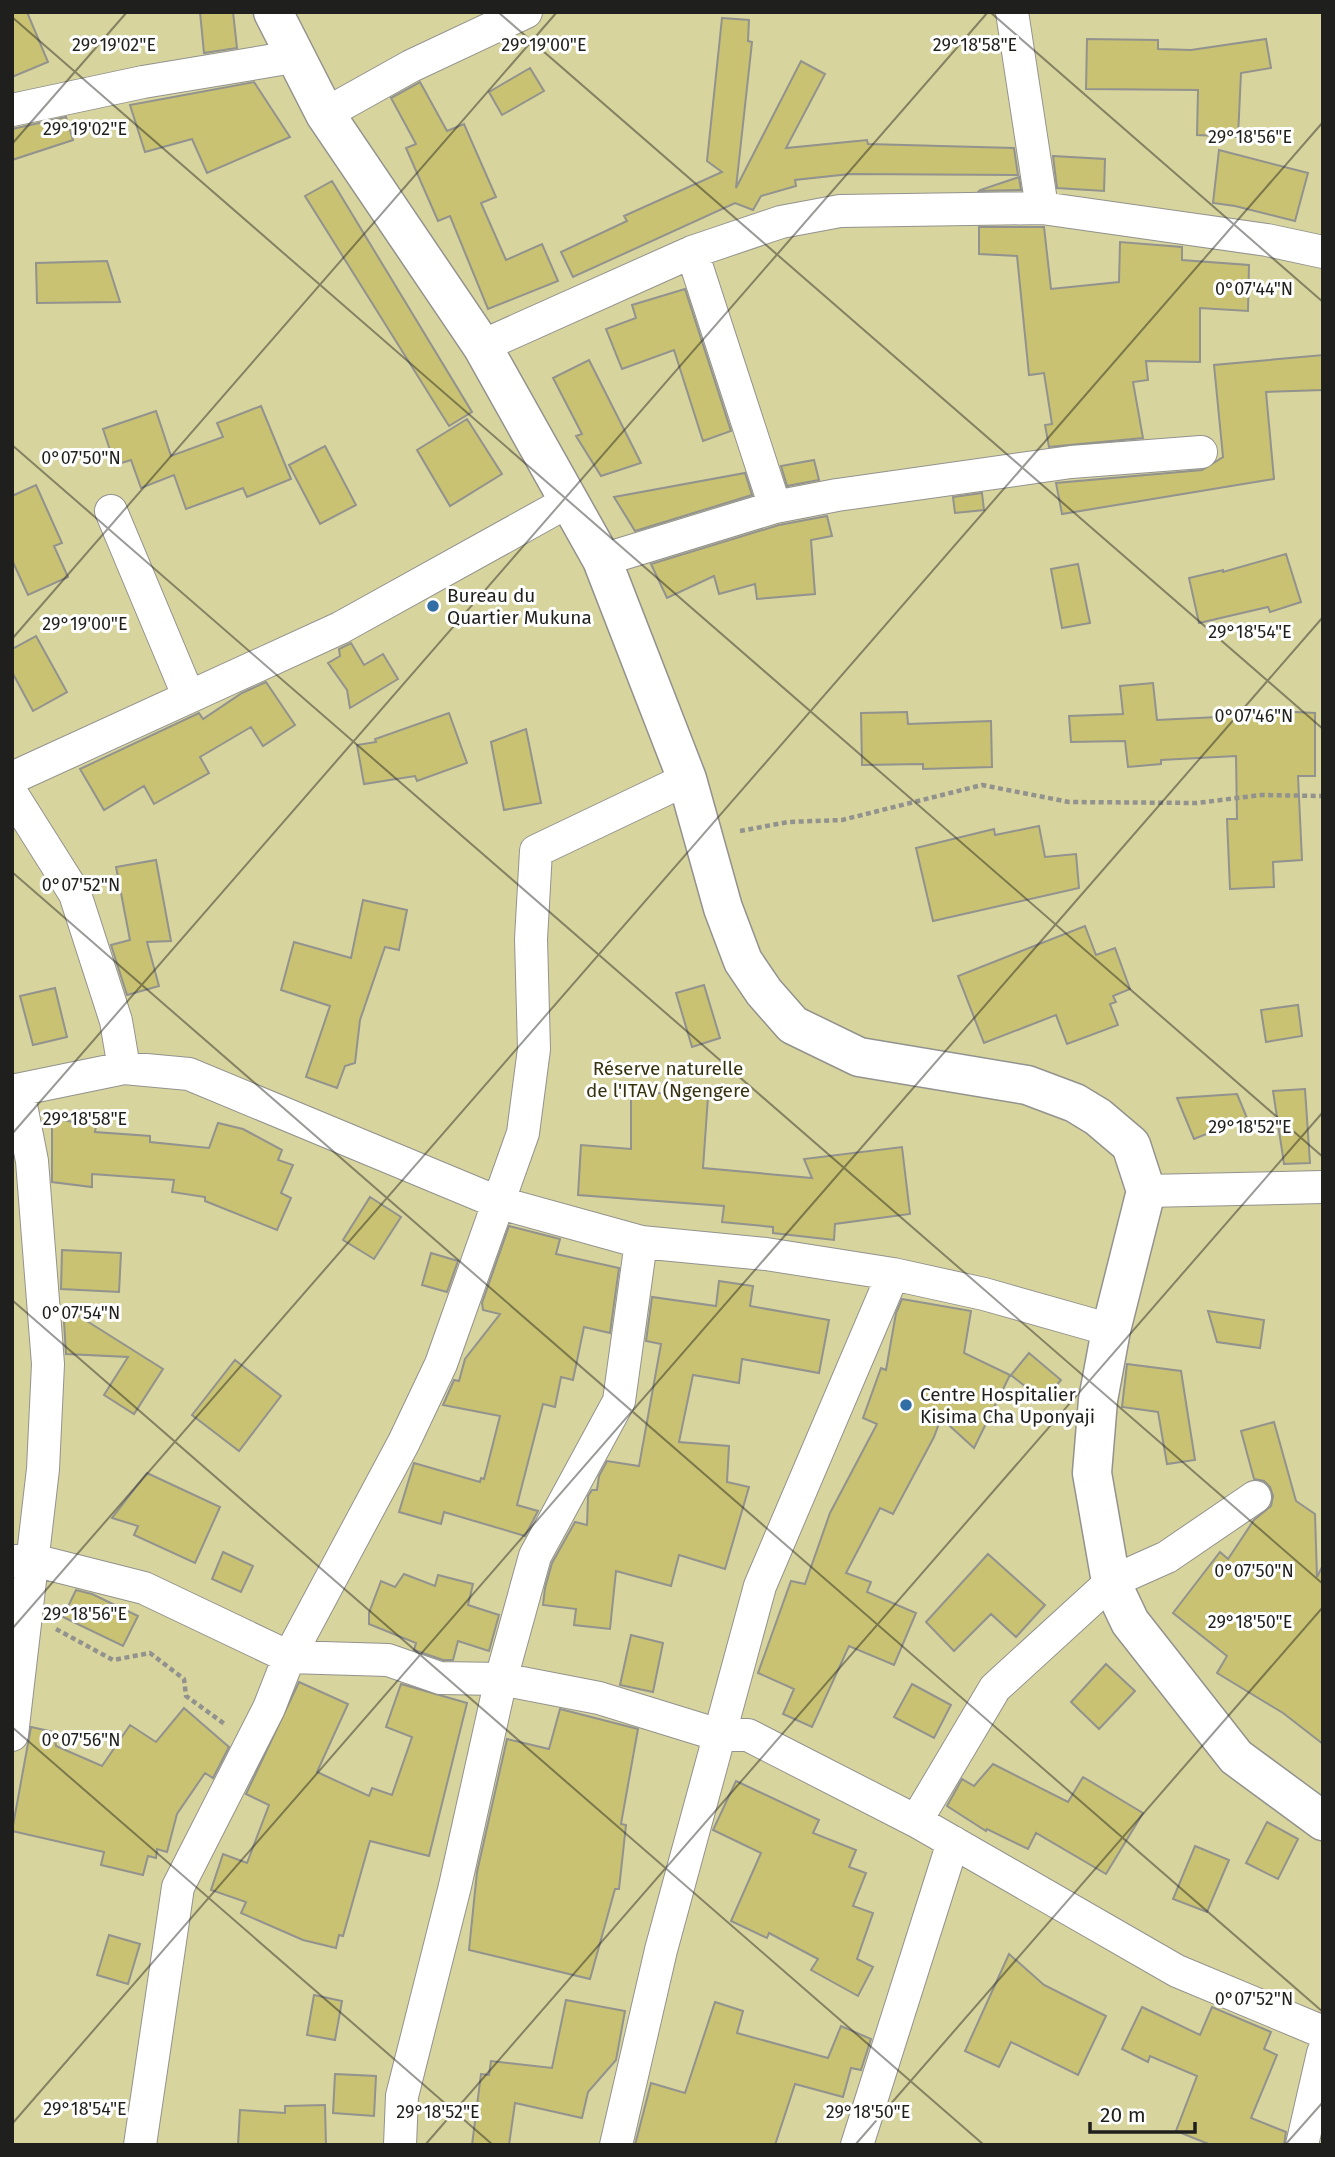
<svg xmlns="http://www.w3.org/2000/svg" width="1335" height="2157" font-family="'Fira Sans',sans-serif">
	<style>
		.green { fill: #d8d49d }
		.building { fill: #c8c272; stroke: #92928e; stroke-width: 2 }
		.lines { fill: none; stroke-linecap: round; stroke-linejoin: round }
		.street-casing { stroke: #92928e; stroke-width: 34 }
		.secondary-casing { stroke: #92928e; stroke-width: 41 }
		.path { stroke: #92928e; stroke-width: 4.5; stroke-dasharray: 5 3.5; stroke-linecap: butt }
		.street { stroke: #fff; stroke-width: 32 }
		.secondary { stroke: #fff; stroke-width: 38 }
		.ticks { fill: none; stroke: #1f1f1d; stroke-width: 2; stroke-opacity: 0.45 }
		.poi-dot { fill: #306ea5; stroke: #fffffe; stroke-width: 2.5 }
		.labels { text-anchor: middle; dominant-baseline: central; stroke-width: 6; stroke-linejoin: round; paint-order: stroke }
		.poi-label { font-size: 19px; fill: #1f1f1d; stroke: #fffffe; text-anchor: start }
		.park-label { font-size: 19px; fill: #373310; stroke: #fffffe }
		.ticks-label { font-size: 18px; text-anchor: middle; fill: #1f1f1d; stroke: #fffffe; stroke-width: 6; stroke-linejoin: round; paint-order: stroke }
	</style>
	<rect width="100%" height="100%" fill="#e3e3df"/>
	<path class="green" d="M12,12H1323V2145H12Z"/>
	<path class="building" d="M12,12H27L48,62L12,77Z
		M200,12H233L237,48L204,53Z
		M722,18L749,20L748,41L752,42L736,188L801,61L825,74L786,148L867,140L868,144L1014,148L1018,175L850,174L795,180L796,186L761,196L753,210L735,203L573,277L561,252L627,221L624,216L722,172L707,161Z
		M1087,39L1158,40V49L1191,50L1266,39L1271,68L1241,73L1238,137L1197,135L1198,90L1086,89Z
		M530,68L544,91L502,115L489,92Z
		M254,82L290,137L207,173L192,139L145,152L130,105Z
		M420,82L447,131L464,124L496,197L481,203L506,260L542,244L558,281L488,309L450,216L438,221L406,148L416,144L391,98Z
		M66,117L73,140L12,160V129Z
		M1219,150L1308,173L1295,221L1235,206L1213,203Z
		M1053,156L1105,159L1104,191L1057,188Z
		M1019,177L1021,190L979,191L980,190Z
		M332,181L472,412L449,426L305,196Z
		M979,227H1044L1051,289L1119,282L1120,242L1182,247V260L1249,265L1248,311L1200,308V362L1146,361L1148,380L1133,382L1143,438L1049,447L1045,425L1052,424L1044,373L1029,375L1017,256L979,254Z
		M107,261L120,302L37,303L36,263Z
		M685,289L731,431L703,441L674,350L622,369L606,329L636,318L632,305Z
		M1323,355V390L1266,392L1274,479L1062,514L1056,483L1202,470L1223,457L1214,365Z
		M589,360L641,463L601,476L576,436L582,434L553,378Z
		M261,406L291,479L247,497L243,488L186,509L174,475L141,488L131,460L115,465L103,429L156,411L171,456L223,437L217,423Z
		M467,419L502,474L450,506L417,450Z
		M325,446L356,505L320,524L289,465Z
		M814,460L819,480L787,486L781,466Z
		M745,473L752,495L635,531L614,497Z
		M36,485L62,543L54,546L68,577L28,595L12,560V496Z
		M982,493L984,510L955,513L953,497Z
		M827,516L832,536L811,540L815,594L757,599L755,584L719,594L714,576L667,598L651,564L779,525Z
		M1286,554L1301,602L1270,612L1268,607L1199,623L1189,578L1223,570V572Z
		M1078,564L1090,623L1062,628L1051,569Z
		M36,636L67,692L33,711L12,672V649Z
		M351,643L364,665L383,654L398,679L350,708L347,690L328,663L340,656L339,649Z
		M266,682L295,725L263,746L251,727L200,757L209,773L154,804L144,786L104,810L80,769L199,713L203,719L242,693Z
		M1153,683L1157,720L1238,716V709L1315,713V776H1298L1302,860L1273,862L1274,887L1230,889L1227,819H1237L1236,756L1161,760V764L1128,767L1125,741L1071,742L1069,716L1123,714L1120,686Z
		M907,712L908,724L991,721L992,767L923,769V764L862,765L861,713Z
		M449,713L467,763L417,781L415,776L364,784L357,745L376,742L375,739Z
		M526,729L541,803L504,810L491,742Z
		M1039,826L1045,857L1076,854L1079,888L933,921L916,848L994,829L995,835Z
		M156,860L171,941L147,942L159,986L127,995L111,945L130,940L116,867Z
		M363,900L407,910L399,950L385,947L360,1020L355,1063L345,1066L337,1088L306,1077L330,1006L281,990L294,942L351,958Z
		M1085,926L1096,955L1115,948L1130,989L1113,996L1116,1002L1110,1004L1118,1025L1067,1044L1056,1015L984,1043L958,976Z
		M704,985L720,1038L692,1047L676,993Z
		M55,988L67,1037L33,1045L20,996Z
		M1298,1005L1302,1036L1266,1042L1261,1010Z
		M1305,1089L1310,1163L1284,1164L1273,1091Z
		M631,1091L708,1097L703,1168L812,1178L804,1159L902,1147L910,1214L835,1224L834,1240L773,1233V1227L722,1222L724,1206L578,1195L581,1145L631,1149Z
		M1237,1094L1247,1118L1194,1139L1177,1098Z
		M52,1118L96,1126L95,1132L150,1136V1142L209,1148L218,1123L243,1129L282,1150L278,1160L293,1165L281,1193L291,1198L277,1230L205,1201V1197L172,1192L174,1180L92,1174V1187L52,1182Z
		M370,1197L401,1217L374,1259L343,1240Z
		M509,1226L560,1239L556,1254L619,1268L610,1333L584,1327L573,1380L561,1377L555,1407L543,1404L517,1505L538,1511L525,1536L444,1512L441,1524L399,1512L414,1463L480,1482L481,1478L484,1479L500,1416L443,1405L454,1380L459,1381L465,1359L500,1314L483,1310L482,1303Z
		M62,1250L121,1253L119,1292L61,1289Z
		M431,1253L458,1261L447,1292L422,1285Z
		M719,1281L753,1286L750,1306L829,1320L819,1373L742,1359L739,1383L693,1375L679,1442L729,1446L727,1482L749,1487L725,1569L679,1555L671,1586L616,1571L610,1629L574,1625L576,1609L543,1605L545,1588L552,1563L575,1522L587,1525L588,1496L592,1490H597L599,1476L607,1461L639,1466L661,1344L646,1341L652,1297L716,1306Z
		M902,1299L971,1311L964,1353L1010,1375L974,1448L941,1418L934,1437L893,1514L880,1508L846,1573L871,1582L867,1592L916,1613L894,1665L849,1646L812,1727L783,1714L794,1689L758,1673L791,1581L805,1584L830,1513L877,1424L863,1418L881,1368L886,1370L896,1313Z
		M63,1306L163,1369L134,1414L104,1395L128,1357L66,1354Z
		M1208,1311L1264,1320L1260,1348L1217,1342Z
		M1029,1353L1061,1380L1043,1401L1011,1375Z
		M235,1360L281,1396L239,1451L192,1415Z
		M1127,1364L1181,1371L1195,1460L1167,1464L1158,1412L1122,1407Z
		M1274,1422L1296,1501L1315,1514L1317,1577L1323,1565V1744L1283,1713L1217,1673L1227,1656L1173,1613L1220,1552L1228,1559L1254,1520L1271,1506L1273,1496L1270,1487L1264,1481L1254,1479L1241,1431Z
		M147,1473L220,1507L195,1563L134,1535L138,1526L112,1518Z
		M223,1552L253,1566L241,1592L212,1579Z
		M988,1554L1045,1605L1016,1637L991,1614L954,1651L926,1622Z
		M404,1574L435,1586L438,1575L473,1584L468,1605L499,1615L489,1651L458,1641L453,1660H443L414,1650L416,1643L369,1624V1613L381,1581L395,1587Z
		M76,1590L92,1594L138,1616L123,1646L63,1617Z
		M631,1635L663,1643L653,1692L620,1685Z
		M1106,1664L1135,1691L1099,1729L1071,1702Z
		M299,1682L348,1704L317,1772L369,1796L372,1788L392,1795L412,1737L386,1727L401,1684L467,1703L429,1856L370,1841L343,1936L339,1935L336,1948L303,1940L241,1913L246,1902L211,1890L223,1854L247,1863L269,1805L246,1794Z
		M912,1684L951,1705L934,1738L894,1717Z
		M184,1708L229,1747L213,1778L205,1773L177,1814L167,1852L157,1849L156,1858L148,1856L143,1875L101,1865L104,1852L12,1831L31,1727L54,1732L56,1746L102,1766L130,1725L156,1742Z
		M560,1709L638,1729L621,1824L626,1825L619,1889H615L590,1979L469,1950L477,1872L507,1739L549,1749Z
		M993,1764L1068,1802L1083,1777L1143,1813L1106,1874L1036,1833L1028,1849L987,1829L986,1831L947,1806L962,1779L974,1786Z
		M736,1781L819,1820L813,1833L856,1850L849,1867L866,1873L853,1906L873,1913L857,1959L873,1967L858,1996L811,1970L818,1959L769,1933L767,1938L731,1921L761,1853L713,1830Z
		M1267,1822L1298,1839L1278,1879L1246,1863Z
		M1195,1846L1229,1860L1207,1912L1173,1899Z
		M109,1935L140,1944L128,1984L97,1975Z
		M1009,1954L1044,1985L1106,2016L1078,2075L1011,2042L999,2067L965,2051Z
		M314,1995L342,2001L335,2040L307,2035Z
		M566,2000L625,2011L616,2060L588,2092L582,2118L515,2103L509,2145H472L481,2074L489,2075L491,2061L552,2068Z
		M715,2002L743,2011L737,2033L828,2058L841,2026L871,2039L861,2070L851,2068L843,2097L795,2084L775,2145H635L651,2083L685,2093Z
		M1142,2007L1200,2035L1212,2007L1271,2032L1264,2049L1277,2055L1251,2118L1286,2132L1284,2145H1211L1176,2131L1197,2076L1150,2056L1148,2062L1122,2049Z
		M335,2074L376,2076L374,2116L333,2113Z
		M325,2105L326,2145H238L240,2110L285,2113V2106Z"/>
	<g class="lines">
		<g class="street-casing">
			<path id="street" d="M1012,12L1042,208
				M12,110L143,82L293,57
				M325,114L411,66L526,12
				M692,252L775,507
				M482,346L692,252L781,222L840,211L1042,208L1267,240L1323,252
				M111,511L188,695
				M602,560L775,507L837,495L1071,462L1201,452
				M12,778L340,628L569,501
				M12,794L75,894L116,1021L124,1068
				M12,1091L124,1068L189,1074L497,1202L641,1242L766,1254L893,1274L984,1294L1111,1330
				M1146,1191L1323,1187
				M12,1561L33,1560L144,1588L289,1657L388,1660L440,1678L501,1679L599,1698L719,1735H748L916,1821L1177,1971L1323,2032
				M12,1735L43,1469L48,1364L32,1161L18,1090
				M916,1821L995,1688L1111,1582L1167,1557L1255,1497
				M140,2145L178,1887L269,1708L289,1657L404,1442L441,1364L523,1133L534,1049L531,939L536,851L687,779
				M400,2145L402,2096L455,1886L501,1679L535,1556L619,1401L641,1242
				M616,2145L661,1950L760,1586L893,1274
				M857,2145L953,1842
				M1302,2145L1323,2053"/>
		</g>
		<g class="secondary-casing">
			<path id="secondary" d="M273,12L325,114L482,346L602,560L687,779L723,908L743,961L764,992L793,1025L859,1057L1027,1085L1075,1103L1098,1117L1131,1145L1146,1191L1111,1330L1098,1400L1092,1473L1111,1582L1130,1622L1236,1757L1323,1821"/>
		</g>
		<path class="path" d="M740,831L788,822L842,820L982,785L1069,802L1197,803L1261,795L1323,796
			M56,1629L113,1660L150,1653L184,1679L186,1696L226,1725"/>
		<use href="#street" class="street"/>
		<use href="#secondary" class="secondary"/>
	</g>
	<path class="ticks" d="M498,12L1323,729M990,12L1323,302M12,17L1323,1157M12,144L127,12M12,445L1323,1584M12,639L557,12M12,872L1323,2012M12,1134L988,12M12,1300L984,2145M12,1629L1323,122M12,1727L493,2145M12,2124L1323,617M425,2145L1323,1112M855,2145L1323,1607M1285,2145L1323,2102"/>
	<g class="poi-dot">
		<circle cx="433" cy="606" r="7"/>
		<circle cx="906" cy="1405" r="7"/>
	</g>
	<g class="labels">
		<g class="poi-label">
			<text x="447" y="595">Bureau du<tspan x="447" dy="22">Quartier Mukuna</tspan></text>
			<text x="920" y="1394">Centre Hospitalier<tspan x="920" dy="22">Kisima Cha Uponyaji</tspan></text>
		</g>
		<g class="park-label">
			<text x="668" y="1068">Réserve naturelle<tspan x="668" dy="22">de l'ITAV (Ngengere</tspan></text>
		</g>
	</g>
	<g class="ticks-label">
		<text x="114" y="51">29°19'02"E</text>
		<text x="544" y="51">29°19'00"E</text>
		<text x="975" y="51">29°18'58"E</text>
		<text x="85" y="135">29°19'02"E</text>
		<text x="1250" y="143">29°18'56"E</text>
		<text x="1254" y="295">0°07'44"N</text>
		<text x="81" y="464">0°07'50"N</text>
		<text x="85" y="630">29°19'00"E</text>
		<text x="1250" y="638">29°18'54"E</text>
		<text x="1254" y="722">0°07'46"N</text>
		<text x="81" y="891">0°07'52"N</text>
		<text x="85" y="1125">29°18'58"E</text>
		<text x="1250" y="1133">29°18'52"E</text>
		<text x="81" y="1319">0°07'54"N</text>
		<text x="1254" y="1577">0°07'50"N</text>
		<text x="85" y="1620">29°18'56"E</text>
		<text x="1250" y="1628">29°18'50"E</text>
		<text x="81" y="1746">0°07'56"N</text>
		<text x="1254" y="2005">0°07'52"N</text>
		<text x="85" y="2115">29°18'54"E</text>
		<text x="438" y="2118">29°18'52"E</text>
		<text x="868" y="2118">29°18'50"E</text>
	</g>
	<rect width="1335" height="2157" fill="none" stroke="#1f1f1d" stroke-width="28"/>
	<path d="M1090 2122v10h105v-10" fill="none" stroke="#1f1f1d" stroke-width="3.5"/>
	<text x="1100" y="2122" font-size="21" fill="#1f1f1d" stroke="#fffffe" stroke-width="5" paint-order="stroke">20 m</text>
</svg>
